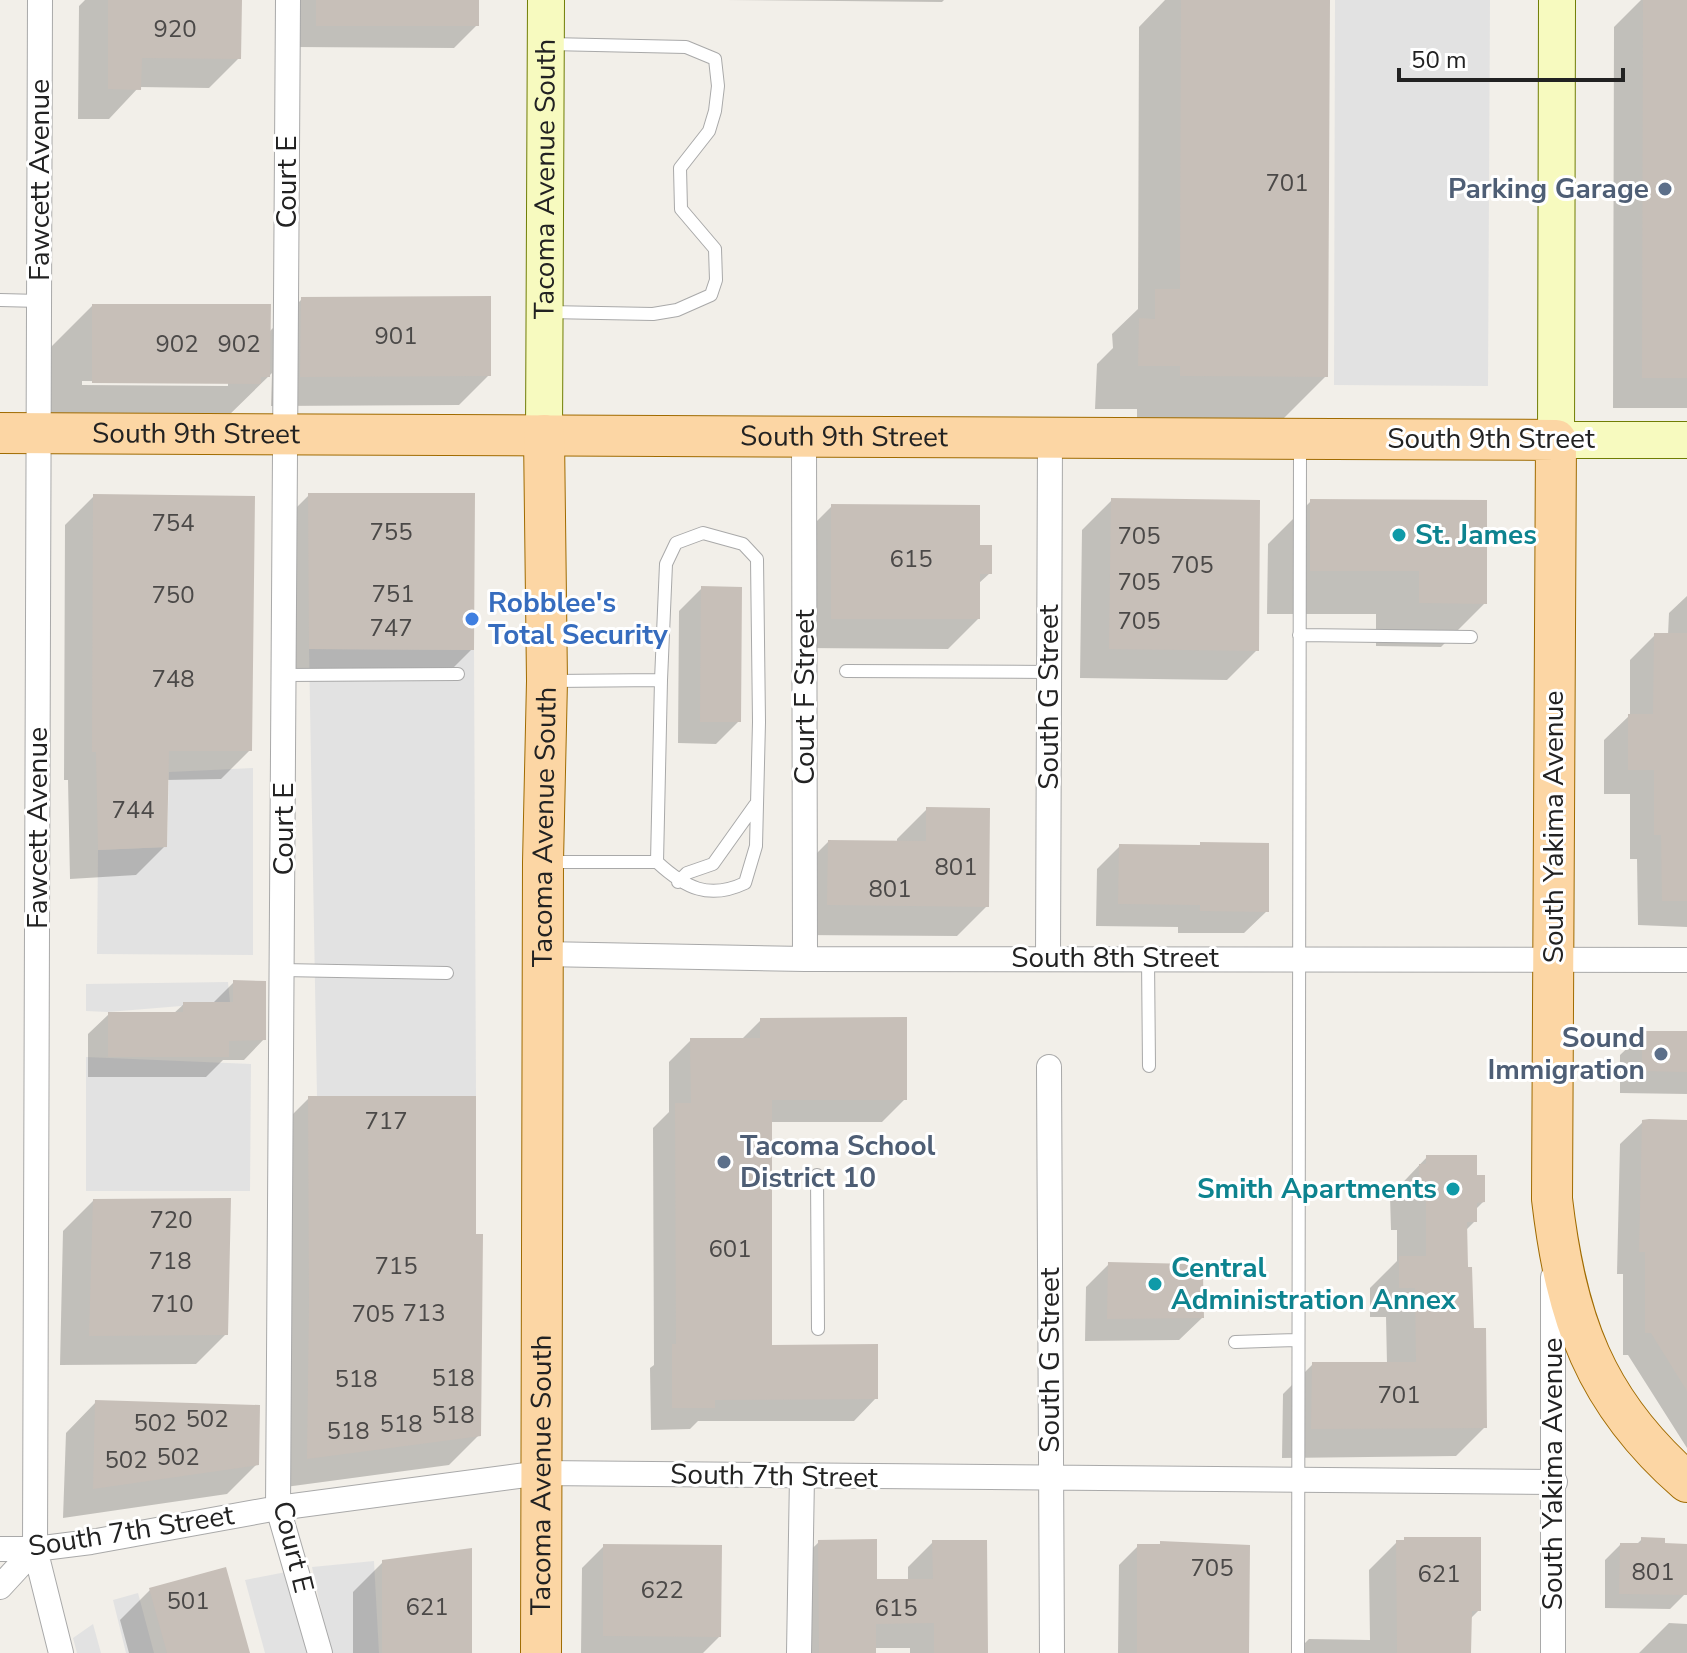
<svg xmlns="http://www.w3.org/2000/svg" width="1687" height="1653" font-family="'Nunito Sans',sans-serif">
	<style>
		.parking { fill: #e2e2e2 }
		.shadow { fill: #0003; fill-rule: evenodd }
		.building { fill: #c7bfb8 }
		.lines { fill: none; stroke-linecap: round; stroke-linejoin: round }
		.lane-casing { stroke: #a9a9a9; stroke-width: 14 }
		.street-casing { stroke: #a9a9a9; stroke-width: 26 }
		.secondary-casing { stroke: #707d05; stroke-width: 38 }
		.primary-casing { stroke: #a06b00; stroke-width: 42 }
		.lane { stroke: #fff; stroke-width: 12 }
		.street { stroke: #fff; stroke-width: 24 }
		.secondary { stroke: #f7fabf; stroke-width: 36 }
		.primary { stroke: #fcd6a4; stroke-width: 40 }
		.service-dot { fill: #5c6f8a; stroke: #fff; stroke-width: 3 }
		.culture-dot { fill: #0f9aa8; stroke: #fff; stroke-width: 3 }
		.shop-dot { fill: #3f7fe0; stroke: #fff; stroke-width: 3 }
		.labels { text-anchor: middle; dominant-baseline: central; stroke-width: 6; stroke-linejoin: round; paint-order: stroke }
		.number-label { font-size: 24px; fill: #4b4948 }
		.street-label { font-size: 28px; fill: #222; stroke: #fff }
		.service-label { font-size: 28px; font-weight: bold; fill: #4e5e75; stroke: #fff; text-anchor: end }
		.culture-label { font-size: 28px; font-weight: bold; fill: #0d838f; stroke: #fff; text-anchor: start }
		.shop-label { font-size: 28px; font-weight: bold; fill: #366cbe; stroke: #fff; text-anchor: start }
	</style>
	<rect width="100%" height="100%" fill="#f2efe9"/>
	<path class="parking" d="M1335,0H1490L1488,386L1334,385Z
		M309,649L474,650L476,1096H317Z
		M253,768V955L97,954L98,850L167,847L169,772Z
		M228,982L230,1002L108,1012L86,1011V984Z
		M86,1057L251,1064L250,1191H86Z
		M374,1561L379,1653H330L312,1567Z
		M286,1572L309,1653H265L245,1580Z
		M138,1593L154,1653H126L113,1600Z
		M93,1624L101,1653H77L73,1638Z"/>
	<path class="shadow" d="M85,0H240L239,58L209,88L139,87L109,119H78L79,6Z
		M295,0H477V25L454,48L294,47Z
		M725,0H944L942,2Z
		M1165,0H1328L1326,376L1283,419H1137V409H1095L1097,364L1113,348L1112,334L1138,309L1139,27Z
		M1641,0H1687V408H1613L1614,27Z
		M302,299L489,375L459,405L271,406L272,373L225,419L49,426V349L92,306L269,332ZM82,381L228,382V386L82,385Z
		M309,495L472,649L442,679L280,678L279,525Z
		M94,496L250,750L221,779L166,780L165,846L136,875L70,879L68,780H64L65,525Z
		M1112,500L1257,650L1227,680L1080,678L1082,530Z
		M1311,501L1485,603L1441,647L1376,646V614H1267L1268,544Z
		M832,506L978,547L990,573L978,584V619L948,649L802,648V536Z
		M702,588L739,721L716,744L678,743L679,611Z
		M1687,596V927L1638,925L1637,859H1630V794H1604V740L1630,715V660L1655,635H1668L1669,613Z
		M927,809L987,906L957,936L798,935V872L828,842H897V839Z
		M1120,846L1267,911L1244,933H1178V927L1096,926L1097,869Z
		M234,982L264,1039L244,1060H223L206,1077H88V1034L109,1014H173L184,1004L214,1002Z
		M761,1020L905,1099L882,1122H770V1347L876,1398L854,1421H698L690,1429L651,1430L650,1368L654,1365L653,1128L669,1112V1062L691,1040H741Z
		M1643,1033H1687V1094L1620,1093V1055Z
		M309,1098L479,1435L449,1465L278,1488L279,1128Z
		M1643,1122L1687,1124V1448L1628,1355H1623V1274H1617L1620,1144Z
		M1427,1157L1483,1202L1475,1210V1221L1465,1231L1472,1330L1485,1427L1456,1456L1282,1458L1283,1394L1313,1364H1387L1386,1317H1370V1288L1397,1261V1230H1391L1390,1196Z
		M93,1201L226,1334L196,1364L60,1365L63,1231Z
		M1109,1264L1202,1318L1179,1340L1085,1341L1086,1287Z
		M96,1402L257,1464L227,1494L63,1518L66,1433Z
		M1642,1539L1685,1594L1670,1609L1605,1608V1560L1620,1545H1636Z
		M819,1542L875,1581H908V1567L933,1542L986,1653H910V1648H874V1653H794L793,1567Z
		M1397,1542L1479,1610L1469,1620L1468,1653H1295L1309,1639L1370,1640L1369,1570Z
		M1161,1543L1247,1653H1118L1119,1565L1138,1546H1158Z
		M604,1546L719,1637L703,1653H581L582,1568Z
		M383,1562L470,1653H353V1592Z
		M150,1590L248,1653H129L120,1620Z
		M1669,1623L1687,1624V1653H1639Z"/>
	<path class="building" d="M108,0H242L241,59L142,58L141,90L108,89Z
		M316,0H479V26H316Z
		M1181,0H1330L1328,377L1180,376V366H1138L1139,318L1155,319V289H1180Z
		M1643,0H1687V378H1642Z
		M491,296V376L300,377L301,297Z
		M92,304H271L270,377H261V384L92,383Z
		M308,493H475L474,650L309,649Z
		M93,494L255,496L252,751H169L167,847L98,850L96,752H92Z
		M1111,498L1260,500L1259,651L1109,649Z
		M1310,499L1487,500V604L1419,603V571H1310Z
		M831,504L980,505V545H992V574H980V619H831Z
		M701,586L742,587L741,722H700Z
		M1654,633H1687V901H1662L1661,835H1654V770H1628V714H1653Z
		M926,807L990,808L989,907L827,905L828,840L926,841Z
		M1200,842L1269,843V912L1200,911V905L1118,904L1119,844L1200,845Z
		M233,980L266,981V1040L229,1041V1057H108V1012H183V1002H233Z
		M907,1017V1100H772V1345L878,1344V1399L715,1400V1408H672V1344H676L675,1103H691L690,1038H760V1018Z
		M1642,1031H1687V1072L1642,1071Z
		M308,1096H476V1234H483L481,1436L307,1459L309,1303Z
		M1649,1119L1687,1120V1391L1651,1333H1645V1252H1639L1642,1120Z
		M1426,1155H1477V1175H1485V1202L1477,1203V1222H1467L1468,1267H1472L1474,1328H1486L1487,1428L1311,1429L1312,1362H1416L1415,1288H1399V1256H1426V1201H1420L1419,1164H1426Z
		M231,1198L228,1335L89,1336L93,1199Z
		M1108,1262L1191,1264V1274L1203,1275L1204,1318L1107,1319Z
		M95,1400L260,1405L259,1465L93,1489Z
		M1404,1537H1481V1611H1472L1471,1653H1397L1396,1540H1404Z
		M1641,1537L1665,1538V1543L1687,1544V1595L1619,1594L1620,1543H1641Z
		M877,1539V1579H933L932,1540H987L988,1653H934V1623L876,1624V1653H819L818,1540Z
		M1160,1541L1250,1545L1249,1653H1137V1544H1160Z
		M603,1544L722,1545L721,1637L603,1636Z
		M472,1548V1653H382V1560Z
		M226,1567L250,1653H167L149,1588Z"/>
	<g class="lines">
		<g class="lane-casing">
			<path id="lane" d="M0,300L40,301
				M548,312L653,314L677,310L711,295L716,280L715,249L681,209L680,168L709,131L715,111L718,86L715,59L686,47L550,44
				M1299,635L1471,637
				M846,671L1049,672
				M285,675L458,674
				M550,862H657L661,680L553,681
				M657,862C685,888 709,900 745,883L756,846L759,722L757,559L743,544L703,533L676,543L666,564L661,680
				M678,882L687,873L713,864L755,805
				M1148,958L1149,1066
				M282,970L447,973
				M817,1175L818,1329
				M1235,1342L1297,1340
				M1298,1653L1300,444"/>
		</g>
		<g class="street-casing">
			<path id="street" d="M40,0L35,1549L61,1653
				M288,0L278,1508L320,1653
				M804,436L805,959
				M543,954L805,959L1687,960
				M1048,958L1050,437
				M1049,1067L1052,1653
				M1553,1277V1653
				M0,1549H35L91,1542L278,1508L541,1473L1555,1482
				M0,1587L35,1549
				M799,1653L802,1476"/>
		</g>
		<g class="secondary-casing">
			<g id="secondary">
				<path d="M1557,0L1556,440H1687"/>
				<path id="s1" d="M544,435L546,0"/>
			</g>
		</g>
		<g class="primary-casing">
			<g id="primary">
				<path id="s2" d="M0,433L1556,440L1552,1199C1566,1318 1594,1401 1687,1482"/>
				<path id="s3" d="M541,1653L543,862L547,681L544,435"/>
			</g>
		</g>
		<use href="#lane" class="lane"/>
		<use href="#street" class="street"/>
		<use href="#secondary" class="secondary"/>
		<use href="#primary" class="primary"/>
	</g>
	<g class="service-dot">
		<circle cx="1665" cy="189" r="8"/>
		<circle cx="1661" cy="1054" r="8"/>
		<circle cx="724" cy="1162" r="8"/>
	</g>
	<g class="culture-dot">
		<circle cx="1399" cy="535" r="8"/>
		<circle cx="1453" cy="1189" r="8"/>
		<circle cx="1155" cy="1284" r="8"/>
	</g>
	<circle class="shop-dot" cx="472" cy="619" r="8"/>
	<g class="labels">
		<g class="number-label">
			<text x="175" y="29">920</text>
			<text x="1287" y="183">701</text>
			<text x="396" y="336">901</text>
			<text x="177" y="344">902</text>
			<text x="239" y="344">902</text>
			<text x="173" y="523">754</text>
			<text x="391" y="532">755</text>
			<text x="1139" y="536">705</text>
			<text x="911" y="559">615</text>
			<text x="1192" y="565">705</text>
			<text x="1139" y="582">705</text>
			<text x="393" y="594">751</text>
			<text x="173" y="595">750</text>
			<text x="1139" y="621">705</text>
			<text x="391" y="628">747</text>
			<text x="173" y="679">748</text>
			<text x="133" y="810">744</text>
			<text x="956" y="867">801</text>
			<text x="890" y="889">801</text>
			<text x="386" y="1121">717</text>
			<text x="171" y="1220">720</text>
			<text x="730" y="1249">601</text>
			<text x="170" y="1261">718</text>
			<text x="396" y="1266">715</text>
			<text x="172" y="1304">710</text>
			<text x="424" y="1313">713</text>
			<text x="373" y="1314">705</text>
			<text x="453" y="1378">518</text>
			<text x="356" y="1379">518</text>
			<text x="1399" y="1395">701</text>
			<text x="453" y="1415">518</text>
			<text x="207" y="1419">502</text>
			<text x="155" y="1423">502</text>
			<text x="401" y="1424">518</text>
			<text x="348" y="1431">518</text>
			<text x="178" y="1457">502</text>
			<text x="126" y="1460">502</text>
			<text x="1212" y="1568">705</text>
			<text x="1653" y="1572">801</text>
			<text x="1439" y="1574">621</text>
			<text x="662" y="1590">622</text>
			<text x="188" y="1601">501</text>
			<text x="427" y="1607">621</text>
			<text x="896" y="1608">615</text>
		</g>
		<g class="street-label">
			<text stroke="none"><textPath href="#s1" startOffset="256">Tacoma Avenue South</textPath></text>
			<text transform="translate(40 180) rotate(-90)">Fawcett Avenue</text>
			<text transform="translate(287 182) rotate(-90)">Court E</text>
			<text stroke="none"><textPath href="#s2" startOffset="196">South 9th Street</textPath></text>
			<text stroke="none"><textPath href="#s2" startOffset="844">South 9th Street</textPath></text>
			<text x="1491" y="439">South 9th Street</text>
			<text transform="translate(805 697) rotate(-90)">Court F Street</text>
			<text transform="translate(1049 697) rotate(-90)">South G Street</text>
			<text stroke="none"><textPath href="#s3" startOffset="826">Tacoma Avenue South</textPath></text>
			<text transform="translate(1554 827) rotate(-90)">South Yakima Avenue</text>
			<text transform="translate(38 828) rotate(-90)">Fawcett Avenue</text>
			<text transform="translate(284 829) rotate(-90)">Court E</text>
			<text x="1115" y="958">South 8th Street</text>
			<text transform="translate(1050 1360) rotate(-90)">South G Street</text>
			<text stroke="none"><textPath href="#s3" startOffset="178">Tacoma Avenue South</textPath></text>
			<text transform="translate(1553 1474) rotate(-90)">South Yakima Avenue</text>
			<text transform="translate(774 1476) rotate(1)">South 7th Street</text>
			<text transform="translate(131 1531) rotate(-9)">South 7th Street</text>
			<text transform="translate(293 1547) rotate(76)">Court E</text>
		</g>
		<g class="service-label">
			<text x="1649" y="189">Parking Garage</text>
			<text x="1645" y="1038">Sound<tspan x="1645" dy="32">Immigration</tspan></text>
			<text x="740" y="1146" text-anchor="start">Tacoma School<tspan x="740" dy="32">District 10</tspan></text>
		</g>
		<g class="culture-label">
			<text x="1415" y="535">St. James</text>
			<text x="1437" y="1189" text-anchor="end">Smith Apartments</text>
			<text x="1171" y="1268">Central<tspan x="1171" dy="32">Administration Annex</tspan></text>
		</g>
		<g class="shop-label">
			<text x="488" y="603">Robblee's<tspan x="488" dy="32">Total Security</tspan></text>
		</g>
	</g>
	<path d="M1399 68v12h224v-12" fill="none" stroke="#222222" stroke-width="4"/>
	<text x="1411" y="68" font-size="24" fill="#222222" stroke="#ffffff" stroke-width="6" paint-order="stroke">50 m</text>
</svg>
